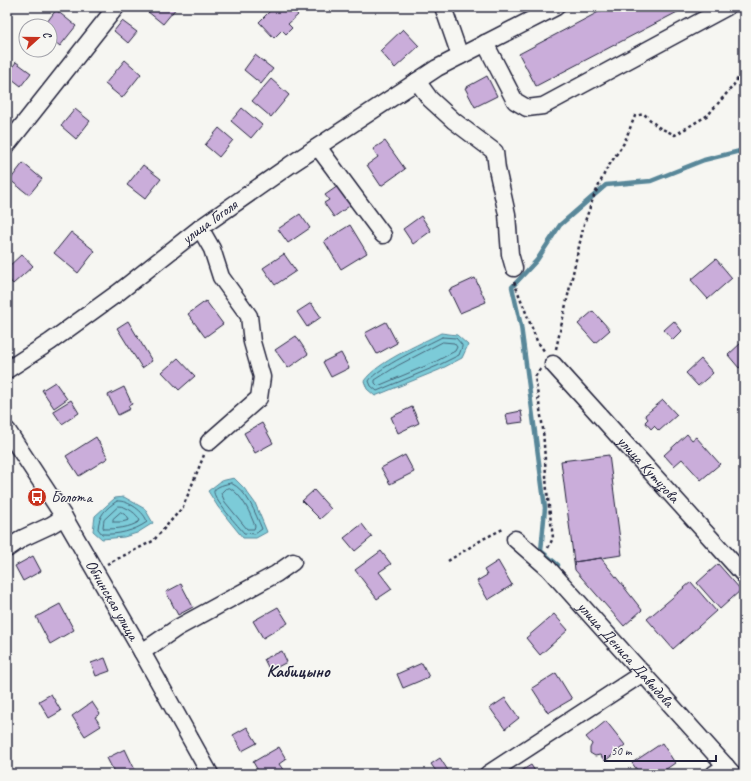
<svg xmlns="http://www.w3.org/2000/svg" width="751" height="781" font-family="Caveat,sans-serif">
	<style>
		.water { fill: #7ccbd8; stroke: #588799 }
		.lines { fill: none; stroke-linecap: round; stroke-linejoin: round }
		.shore { stroke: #46667a; stroke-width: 1 }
		.stream { stroke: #588799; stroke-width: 4.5 }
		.building { fill: #caadda; stroke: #22223b }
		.minor-casing { stroke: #22223b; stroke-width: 19 }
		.path { stroke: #22223b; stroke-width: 2.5; stroke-dasharray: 3 3; stroke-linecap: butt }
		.minor { stroke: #f6f6f2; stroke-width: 16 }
		.labels { text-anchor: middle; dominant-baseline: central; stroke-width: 3; stroke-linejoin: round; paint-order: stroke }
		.street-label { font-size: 16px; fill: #22223b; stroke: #f6f6f2 }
		.poi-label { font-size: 16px; fill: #22223b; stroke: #f6f6f2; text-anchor: start }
		.quarter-label { font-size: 18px; font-weight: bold; fill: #22223b; stroke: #f6f6f2 }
	</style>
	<rect width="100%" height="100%" fill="#f6f6f2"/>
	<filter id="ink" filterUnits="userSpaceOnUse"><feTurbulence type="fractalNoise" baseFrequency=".025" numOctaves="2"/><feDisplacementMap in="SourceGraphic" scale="8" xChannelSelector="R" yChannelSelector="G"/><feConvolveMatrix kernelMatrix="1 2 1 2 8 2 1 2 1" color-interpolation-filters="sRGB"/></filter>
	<g filter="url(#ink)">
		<path class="water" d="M441,333L457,335L468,345L462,358L439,370L375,396L367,389L364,381C377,362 420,344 441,333Z
			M234,478L244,488L255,503L267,532L256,538H243L218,507L208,491L221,481Z
			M124,497L145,509L153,523L137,533L124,537L102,539L93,531L95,516L115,498Z"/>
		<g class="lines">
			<path class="shore" d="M442,337L456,338L462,345V347L459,355L437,366L377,391L371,386L369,381C376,368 427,345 442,337Z
				M443,342L454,343L457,347L455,351L435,362L385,383L378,386L375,383V380L397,366Z
				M231,483C248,491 255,513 262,529L255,534L244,533C240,528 212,498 214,491C216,486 226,484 231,483Z
				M230,488C243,496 250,513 255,526L254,529H247L225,502L221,493L225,489Z
				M117,501C128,500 145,512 147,522C134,531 118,535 102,534L98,529C99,515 105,509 117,501Z
				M119,506C126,506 138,514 140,521C130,528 116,529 104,529L103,527L104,520Z
				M121,512L128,517L129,520L122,522H113V519Z"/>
			<path class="stream" d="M558,565L541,551L545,508L521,326L512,287L537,260L560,225L606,185L651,181L704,160L744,150"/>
		</g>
		<path class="building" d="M142,7H177L163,24Z
			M274,7H291L298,15L288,24L292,28L286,34L282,30L274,38L259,22Z
			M608,7H687L536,86L519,54Z
			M56,10L76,26L60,46L50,38V26H44Z
			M122,21L137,32L128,43L114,31Z
			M403,29L419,46L395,68L380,51Z
			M255,55L273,69L261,84L244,70Z
			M125,60L141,74L122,98L105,84Z
			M16,62L31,73L21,86L7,75Z
			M487,76L497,96L475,107L465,88Z
			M271,79L289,95L271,117L252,101Z
			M242,108L262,125L251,138L231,121Z
			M75,109L90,121L76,139L61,126Z
			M219,128L233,140L219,157L205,145Z
			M385,141L405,169L381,186L367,165L378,157L373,149Z
			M23,163L42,179L29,195L10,180Z
			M143,165L161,179L145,199L127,185Z
			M338,186L352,204L334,217L324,203L329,200L325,195Z
			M300,214L310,228L288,243L278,229Z
			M421,216L431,231L413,244L403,229Z
			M350,225L367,253L341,269L324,241Z
			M71,232L95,251L78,273L54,253Z
			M22,254L33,266L13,284L7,277V268Z
			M284,254L296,271L275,285L263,268Z
			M716,259L732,278L708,299L691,280Z
			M475,278L486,302L460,313L449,290Z
			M206,301L223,324L205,337L188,314Z
			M311,303L321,317L307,327L297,312Z
			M593,311L610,330L595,343L578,324Z
			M128,321L152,361L142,368L117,328Z
			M674,321L682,331L673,340L664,330Z
			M386,322L397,343L377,354L365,333Z
			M296,336L308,354L288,368L275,350Z
			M741,343L744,346V364L739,368L728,355Z
			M341,353L349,368L331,377L323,362Z
			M178,358L195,376L179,390L162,372Z
			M701,359L713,373L698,386L686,373Z
			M55,382L67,399L54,408L42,390Z
			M124,387L132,404L128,406L130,409L118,415L108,395Z
			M71,400L79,413L62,424L53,411Z
			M663,400L677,415L659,431L654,426L651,429L645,422L648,419L645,415Z
			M412,407L419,423L398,433L391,417Z
			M521,411L523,422L508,424L506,414Z
			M262,423L273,443L255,453L244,433Z
			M687,434L692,440L696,437L720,464L701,480L682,459L674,466L664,455Z
			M96,437L108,458L79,476L66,456Z
			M405,455L414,472L390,484L381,468Z
			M609,455L622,555L574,562L561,461Z
			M314,490L331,509L320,519L302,501Z
			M362,524L372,537L355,551L344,538Z
			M381,551L391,564L379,572L392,589L377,599L355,570Z
			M33,556L41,571L23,581L15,566Z
			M601,558L642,610L624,626L575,570L574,562Z
			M498,561L512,585L488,600L477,581L487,575L484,570Z
			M718,564L741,590L720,609L697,583Z
			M691,582L716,611L673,649L647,619Z
			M181,584L193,607L178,615L166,592Z
			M60,604L74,630L50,644L36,617Z
			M278,607L288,623L263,638L253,621Z
			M554,614L568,630L540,655L526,638Z
			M282,651L287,662L270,671L264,659Z
			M105,658L110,671L96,676L91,663Z
			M422,663L429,677L403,688L397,674Z
			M556,673L572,699L548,713L532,688Z
			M51,694L61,711L49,718L39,701Z
			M505,698L519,718L505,729L490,708Z
			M92,702L100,714L95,717L101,726L85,736L72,716Z
			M606,721L625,745L605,761L600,755L595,756L590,753V748L592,744L586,737Z
			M247,727L257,743L242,751L233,735Z
			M662,743L675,763L659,774H647L645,771L640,774L632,763Z
			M279,747L286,759L279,764L284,771L279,774H260L253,762Z
			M125,749L136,772L132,774H115L107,758Z
			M440,758L449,772L446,774H438L431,764Z
			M531,765L537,774H516Z"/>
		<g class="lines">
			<g class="minor-casing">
				<g id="minor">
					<path d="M443,7L460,56"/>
					<path d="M485,43L515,101L527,108L543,106L727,7"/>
					<path d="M417,81L430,99L454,121L495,152L497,169L507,214L510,254L514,268"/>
					<path d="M7,145L116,7"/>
					<path d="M318,147L383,235"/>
					<path d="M200,228L212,249L221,277L249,316L252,342L262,377L259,398L209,442"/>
					<path id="s1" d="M553,364L744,575"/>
					<path id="s2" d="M7,370L50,342L119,292L200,228L290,165L437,68L556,7"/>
					<path id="s3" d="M7,430L64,517L142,652L210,774"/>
					<path id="s4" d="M515,539L548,568L733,774"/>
					<path d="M7,549L23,538L51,525L64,517"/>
					<path d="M142,652L177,628L276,574L293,562"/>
					<path d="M488,774L643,673"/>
					<path d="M714,774L726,766"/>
				</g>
			</g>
			<path class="path" d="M514,282L537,341L545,352
				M556,349L584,224L594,196L606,170L624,143L635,116L644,114L658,127L675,135L708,115L733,86L744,69
				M540,369L535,377L543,429L547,491L553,538L548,548
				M448,561L483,539L503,529
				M107,564L153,541L183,507L204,455"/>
			<use href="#minor" class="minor"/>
		</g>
	</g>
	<defs>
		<g id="bus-disc" transform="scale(1)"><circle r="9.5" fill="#c8321e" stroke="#f6f6f2"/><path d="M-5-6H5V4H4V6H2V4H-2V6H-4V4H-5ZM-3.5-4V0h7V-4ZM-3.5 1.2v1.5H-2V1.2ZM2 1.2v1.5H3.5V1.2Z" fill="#fff"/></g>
	</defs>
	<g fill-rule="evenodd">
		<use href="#bus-disc" x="37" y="497"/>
	</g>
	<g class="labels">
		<g class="street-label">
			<text stroke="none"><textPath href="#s2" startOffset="251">улица Гоголя</textPath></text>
			<text stroke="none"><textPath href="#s1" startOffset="142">улица Кутузова</textPath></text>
			<text stroke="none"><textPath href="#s3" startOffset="200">Обнинская улица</textPath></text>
			<text stroke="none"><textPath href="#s4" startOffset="160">улица Дениса Давыдова</textPath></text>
		</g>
		<g class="poi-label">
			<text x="51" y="497">Болота</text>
		</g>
		<g class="quarter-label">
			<text x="298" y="671">Кабицыно</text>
		</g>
	</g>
	<rect width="751" height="781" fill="none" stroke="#f6f6f2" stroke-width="24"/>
	<rect x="12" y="12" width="727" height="757" fill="none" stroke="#22223b" stroke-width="1.5" filter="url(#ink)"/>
	<g transform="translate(38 38) rotate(69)"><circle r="19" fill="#f6f6f2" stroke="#a1a1a9"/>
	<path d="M0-3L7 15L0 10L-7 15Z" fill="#c8321e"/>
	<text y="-6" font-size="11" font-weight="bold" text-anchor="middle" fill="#22223b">С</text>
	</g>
	<path d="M605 755v6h111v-6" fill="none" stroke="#22223b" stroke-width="2"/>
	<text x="611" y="755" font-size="12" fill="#22223b" stroke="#f6f6f2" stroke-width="3" paint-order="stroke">50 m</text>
</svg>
